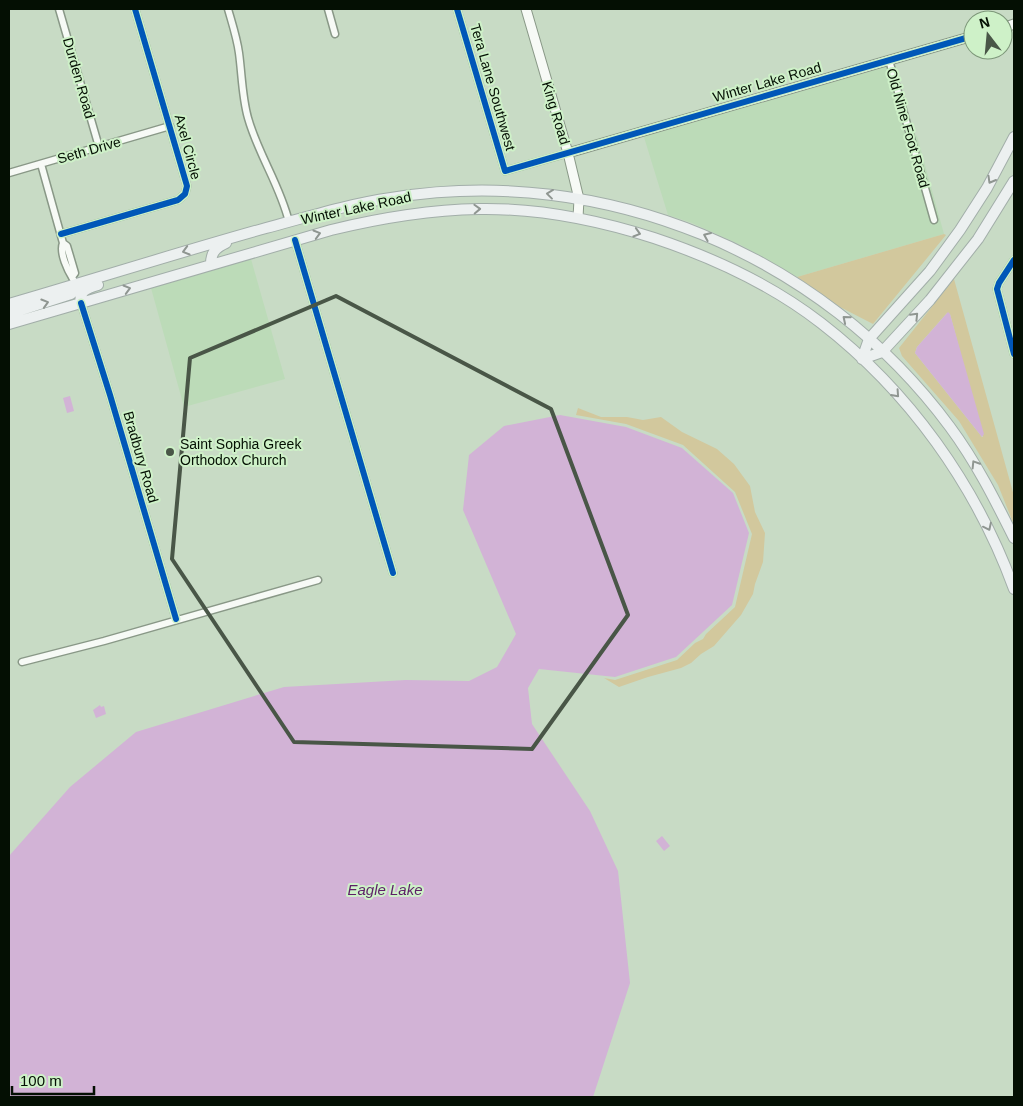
<svg xmlns="http://www.w3.org/2000/svg" width="1023" height="1106" font-family="Arial,sans-serif">
	<style>
		.built { fill: #bcdbb8 }
		.green { fill: #d2c89d; fill-rule: evenodd }
		.water { fill: #d2b3d6 }
		.lines { fill: none; stroke-linecap: round; stroke-linejoin: round }
		.minor-casing { stroke: #899887; stroke-width: 9 }
		.tertiary-casing { stroke: #899887; stroke-width: 11 }
		.primary-casing { stroke: #a2aea9; stroke-width: 12 }
		.minor { stroke: #f7faf6; stroke-width: 6 }
		.tertiary { stroke: #f7faf6; stroke-width: 9 }
		.primary { stroke: #ecf0f0; stroke-width: 10 }
		.cycleway-casing { stroke: #cef1c8; stroke-width: 9 }
		.cycleway { stroke: #0057b8; stroke-width: 6 }
		.oneway { stroke: #8f9691 }
		.marked { fill: none; stroke: #495647; stroke-width: 4; stroke-linejoin: round }
		.poi-dot { fill: #495647; stroke: #cef1c8; stroke-width: 2 }
		.labels { text-anchor: middle; dominant-baseline: central; stroke-width: 4; stroke-linejoin: round; paint-order: stroke }
		.street-label { font-size: 14px; fill: #040f03; stroke: #cef1c8 }
		.poi-label { font-size: 14px; fill: #040f03; stroke: #cef1c8; text-anchor: start }
		.water-label { font-size: 15px; font-style: italic; fill: #5d1f67; stroke: #cef1c8 }
	</style>
	<rect width="100%" height="100%" fill="#c8dbc5"/>
	<path class="built" d="M887,64L932,223L937,222L912,132L917,136L944,234L797,277L741,245L692,223L668,215L643,134Z
		M251,259L285,379L184,407L151,288Z"/>
	<path class="green" d="M944,234L946,235L873,324L840,307L797,277Z
		M954,279L1014,496V525L998,485L959,421L902,356L899,348ZM947,313L950,314L983,437H982L915,353L917,347Z
		M578,408L601,417H627L643,420L661,417L682,432L717,449L734,464L750,486L755,512L765,533L763,562L755,584L753,594L741,615L714,646L701,654L691,663L681,668L648,677L619,687L604,678L615,680L677,660L695,643L703,639L706,634L735,607L752,534L735,492L683,445L626,424L576,415Z"/>
	<path class="water" d="M948,312L950,314L984,434L982,437L915,353L917,347Z
		M70,396L74,411L67,413L63,398Z
		M560,415L626,427L682,448L733,493L749,533L732,605L676,657L615,677L539,669L528,688L532,724L590,811L618,871L630,983L593,1097H9V856L70,787L136,732L284,687L406,680L469,681L497,667L516,634L463,510L469,455L504,426Z
		M100,705L101,707L104,706L106,714L96,718L93,710Z
		M662,836L670,846L664,851L656,841Z"/>
	<g class="lines">
		<g class="minor-casing">
			<path id="minor" d="M59,9L99,147
				M228,9C232,23 237,38 239,53C242,75 242,97 248,118C258,154 280,185 289,222
				M328,9L335,34
				M457,9L505,171L568,153
				M889,60L934,220
				M41,164L63,243L67,246L75,273L72,277
				M9,173L170,126
				M61,234L178,200L185,194L187,186L135,9
				M295,240L393,573
				M63,243C59,253 68,271 73,279
				M1014,260L999,283L997,289L1014,354
				M81,303L110,395L176,619
				M22,662L104,641L318,580"/>
		</g>
		<g class="tertiary-casing">
			<path id="tertiary" d="M526,9L568,153L579,199L578,218
				M1003,28L1014,24
				M568,153L973,36"/>
		</g>
		<g class="primary-casing">
			<path id="primary" d="M211,264C211,253 215,248 226,243
				M81,303C78,291 88,288 98,285
				M9,304C95,279 180,252 266,228C307,217 349,204 391,198C604,163 822,254 950,427C976,462 995,500 1014,538
				M9,314L71,294L76,289L75,285
				M9,324L331,230C380,218 428,210 479,209C538,208 598,220 654,238C714,258 772,285 821,323C909,391 976,485 1014,589
				M862,359L869,339L930,271L960,230L987,188L1014,137
				M862,359L882,352L930,300L978,239L1014,181"/>
		</g>
		<use href="#minor" class="minor"/>
		<use href="#tertiary" class="tertiary"/>
		<use href="#primary" class="primary"/>
		<g class="cycleway-casing">
			<path id="cycleway" d="M457,9L505,171L973,36
				M61,234L178,200L185,194L187,186L135,9
				M295,240L393,573
				M1014,260L999,283L997,289L1014,354
				M81,303L110,395L176,619"/>
		</g>
		<use href="#cycleway" class="cycleway"/>
	</g>
	<defs><path id="oneway-chevron" d="M-2-3.5L2.5 0L-2 3.5" fill="none" stroke-width="1.6" stroke-linecap="round" stroke-linejoin="round" transform="scale(1.25)"/></defs>
	<g class="oneway">
		<use href="#oneway-chevron" transform="translate(991 180) rotate(120)"/>
		<use href="#oneway-chevron" transform="translate(550 194) rotate(-173)"/>
		<use href="#oneway-chevron" transform="translate(477 209) rotate(-2)"/>
		<use href="#oneway-chevron" transform="translate(637 233) rotate(17)"/>
		<use href="#oneway-chevron" transform="translate(317 234) rotate(-16)"/>
		<use href="#oneway-chevron" transform="translate(707 236) rotate(-157)"/>
		<use href="#oneway-chevron" transform="translate(186 251) rotate(164)"/>
		<use href="#oneway-chevron" transform="translate(127 289) rotate(-16)"/>
		<use href="#oneway-chevron" transform="translate(45 303) rotate(-17)"/>
		<use href="#oneway-chevron" transform="translate(915 316) rotate(-46)"/>
		<use href="#oneway-chevron" transform="translate(846 319) rotate(-140)"/>
		<use href="#oneway-chevron" transform="translate(896 394) rotate(48)"/>
		<use href="#oneway-chevron" transform="translate(975 464) rotate(-122)"/>
		<use href="#oneway-chevron" transform="translate(988 527) rotate(64)"/>
	</g>
	<path class="marked" d="M336,296L551,409L628,615L532,749L294,742L172,559L190,358Z"/>
	<circle class="poi-dot" cx="170" cy="452" r="5"/>
	<g class="labels">
		<g class="street-label">
			<text transform="translate(79 78) rotate(74)">Durden Road</text>
			<text transform="translate(767 82) rotate(-16)">Winter Lake Road</text>
			<text transform="translate(493 87) rotate(74)">Tera Lane Southwest</text>
			<text transform="translate(556 113) rotate(73)">King Road</text>
			<text transform="translate(908 128) rotate(74)">Old Nine Foot Road</text>
			<text transform="translate(188 147) rotate(75)">Axel Circle</text>
			<text transform="translate(89 150) rotate(-16)">Seth Drive</text>
			<text transform="translate(356 208) rotate(-12)">Winter Lake Road</text>
			<text transform="translate(141 457) rotate(74)">Bradbury Road</text>
		</g>
		<g class="poi-label">
			<text x="180" y="444">Saint Sophia Greek<tspan x="180" dy="16">Orthodox Church</tspan></text>
		</g>
		<g class="water-label">
			<text x="385" y="889">Eagle Lake</text>
		</g>
	</g>
	<rect width="1023" height="1106" fill="none" stroke="#040f03" stroke-width="20"/>
	<g transform="translate(988 35) rotate(344)"><circle r="24" fill="#cef1c8" stroke="#7d9779"/>
	<path d="M0-4L9 19L0 12L-9 19Z" fill="#495647"/>
	<text y="-8" font-size="14" font-weight="bold" text-anchor="middle" fill="#040f03">N</text>
	</g>
	<path d="M12 1086v8h82v-8" fill="none" stroke="#040f03" stroke-width="2.5"/>
	<text x="20" y="1086" font-size="15" fill="#040f03" stroke="#cef1c8" stroke-width="4" paint-order="stroke">100 m</text>
</svg>
